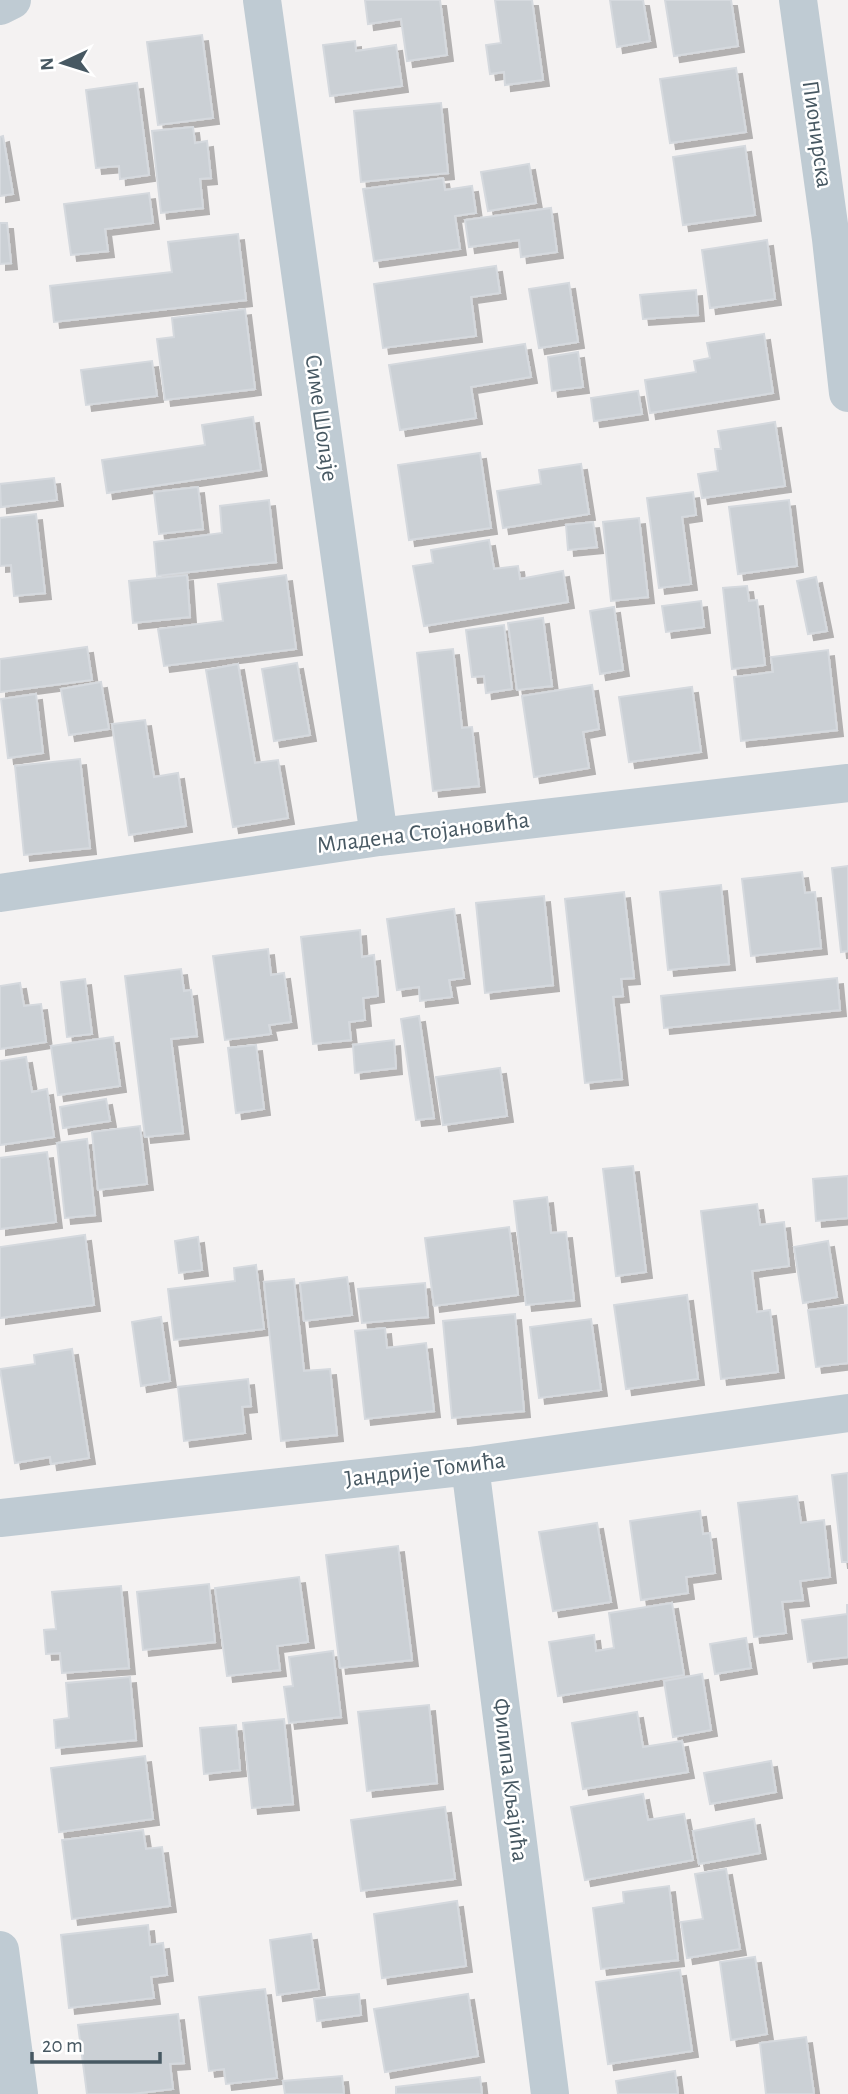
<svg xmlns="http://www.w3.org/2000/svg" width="848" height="2094" font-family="'Alegreya Sans',sans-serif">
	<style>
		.building { fill: #cbd0d5; stroke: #d5d9de; stroke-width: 2; filter: url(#shadow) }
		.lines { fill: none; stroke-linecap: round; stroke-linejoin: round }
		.minor { stroke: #bfcbd3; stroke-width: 38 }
		.labels { text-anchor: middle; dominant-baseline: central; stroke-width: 5; stroke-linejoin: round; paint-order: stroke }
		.street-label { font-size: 24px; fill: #475862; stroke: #fff }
	</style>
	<defs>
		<filter id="shadow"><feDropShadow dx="6" dy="6" stdDeviation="0" flood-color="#0004"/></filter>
	</defs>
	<rect width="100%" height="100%" fill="#f4f2f2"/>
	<path class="building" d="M365,0H440L447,55L407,61L401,19L368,24Z
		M495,0H532L543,80L505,85L504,72L490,74L486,45L501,43Z
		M610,0H643L650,41L617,47Z
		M665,0H731L738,46L674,56Z
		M202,35L213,118L158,125L147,42Z
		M355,41L356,51L396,45L402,86L330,96L323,45Z
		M736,68L746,132L670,143L660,79Z
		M137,83L149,175L120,179L119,166L96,168L86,90Z
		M441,103L448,173L361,182L354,111Z
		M193,127L195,143L207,141L211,178L200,179L203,208L161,213L152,131Z
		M3,136L13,194L0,196V137Z
		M745,146L755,215L683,225L673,157Z
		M529,164L536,203L488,211L481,172Z
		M443,178L445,190L472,186L476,213L455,216L460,249L374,261L363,189Z
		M149,193L153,223L105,229L108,251L71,255L64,204Z
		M551,208L557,252L521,257L519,240L469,247L465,220Z
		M0,223H7L11,263L0,264Z
		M238,234L246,300L54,322L50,286L172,272L168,242Z
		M767,240L775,299L710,308L702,250Z
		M496,266L500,293L471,297L476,336L383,348L374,284Z
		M569,283L578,342L539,348L529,289Z
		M696,290L698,315L643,319L640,295Z
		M245,309L255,389L165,400L157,339L174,337L172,318Z
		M764,334L773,393L650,413L645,380L696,372L694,361L710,358L707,343Z
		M525,344L531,377L471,387L476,418L400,430L389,365Z
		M578,352L583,387L552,391L548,357Z
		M152,361L157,396L86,405L81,370Z
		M638,391L642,414L594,421L591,398Z
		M253,417L261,470L107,493L102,460L205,445L202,425Z
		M775,422L785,486L702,498L698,474L718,471L715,449H721L718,431Z
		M480,453L491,528L409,540L398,465Z
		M581,464L589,514L503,528L497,491L541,484L539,470Z
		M54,478L57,500L1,507L0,484Z
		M198,487L203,529L159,534L154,492Z
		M693,492L696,515L682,517L691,584L659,588L647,498Z
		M269,500L276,562L157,576L154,542L222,533L220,506Z
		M789,500L797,566L738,574L729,507Z
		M36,514L45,593L14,596L11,565L0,566V518Z
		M639,518L648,597L611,601L603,522Z
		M593,522L597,547L568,550L566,525Z
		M489,540L494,569L518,566L520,579L563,571L568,602L424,626L413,566L433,563L431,550Z
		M187,575L190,617L133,623L129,581Z
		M286,575L296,649L164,666L158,629L223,621L218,584Z
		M816,577L827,631L808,634L797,581Z
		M747,586L749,601L757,600L765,665L732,669L723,588Z
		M701,601L704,627L666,632L662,606Z
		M614,607L623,670L600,674L590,611Z
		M543,618L552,686L517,690L508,623Z
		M504,625L512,689L486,693L484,676L472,677L466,630Z
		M87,647L92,680L0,692V659Z
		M453,649L462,728L472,727L479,786L433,791L417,653Z
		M828,650L837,730L741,741L734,677L773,672L771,657Z
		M297,663L310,735L274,741L262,669Z
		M238,664L255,763L278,760L288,818L233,827L206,670Z
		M101,682L109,729L69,735L61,689Z
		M592,685L599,729L583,732L589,768L534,777L522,696Z
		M692,687L701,752L629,762L619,697Z
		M36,694L43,753L8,758L1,699Z
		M145,720L154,777L178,773L186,826L129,835L112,724Z
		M80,759L90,848L24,855L15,766Z
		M848,866V951L841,952L832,868Z
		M802,872L805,893L815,892L821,948L751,956L742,879Z
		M721,885L729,964L668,970L660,892Z
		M624,892L634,978L621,979L623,996L613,997L622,1079L585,1083L565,899Z
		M544,896L553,985L485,993L476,903Z
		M454,909L464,978L449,980L452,997L420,1001L419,987L397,990L387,919Z
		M360,930L362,957L374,955L378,996L363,998L365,1020L349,1022L351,1040L313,1044L301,937Z
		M268,949L271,975L284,973L291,1022L269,1025L271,1034L225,1040L213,956Z
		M181,969L184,991L191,990L197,1036L171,1039L183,1133L145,1137L125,976Z
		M837,978L840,1010L664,1028L661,996Z
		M85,979L92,1034L67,1037L61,982Z
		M20,983L24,1006L41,1004L46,1042L0,1049V986Z
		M419,1016L434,1118L416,1120L401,1019Z
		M113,1037L120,1086L58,1095L51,1046Z
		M394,1040L396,1068L355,1073L353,1045Z
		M256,1045L264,1109L236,1113L228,1048Z
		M26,1057L32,1092L47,1089L54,1137L0,1145V1061Z
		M500,1068L507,1116L443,1125L436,1077Z
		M106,1099L110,1121L63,1128L60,1107Z
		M140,1126L147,1184L98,1190L92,1132Z
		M87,1139L95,1215L65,1218L57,1143Z
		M47,1152L56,1222L0,1229V1158Z
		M633,1166L646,1272L616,1276L603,1169Z
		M848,1176V1218L816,1221L813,1179Z
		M547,1197L551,1233L566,1232L574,1300L526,1305L514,1201Z
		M757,1204L760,1225L784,1222L789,1266L752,1271L757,1312L770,1310L778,1372L721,1379L701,1211Z
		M509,1227L518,1295L434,1306L425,1238Z
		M85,1235L94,1305L0,1318V1247Z
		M198,1237L202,1270L179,1273L175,1241Z
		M828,1241L837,1297L803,1303L794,1247Z
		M256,1265L264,1329L174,1340L168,1289L235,1281L234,1268Z
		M347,1277L352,1315L304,1321L300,1283Z
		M294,1279L304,1371L330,1369L337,1435L281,1441L264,1282Z
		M425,1283L428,1317L362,1323L358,1289Z
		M687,1295L698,1379L626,1389L614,1305Z
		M848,1305V1363L816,1367L808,1310Z
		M515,1314L524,1411L452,1418L443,1321Z
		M161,1317L170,1381L141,1386L132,1322Z
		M591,1319L601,1390L539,1398L530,1327Z
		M385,1328L387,1348L426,1343L434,1411L365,1419L355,1331Z
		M72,1349L89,1458L51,1464L50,1457L15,1463L0,1369L35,1364L34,1355Z
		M248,1379L251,1406L242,1407L245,1433L184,1441L178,1387Z
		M848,1473V1562H842L832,1475Z
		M797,1496L801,1523L824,1520L830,1577L800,1581L803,1600L782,1602L786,1633L754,1637L738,1503Z
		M700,1511L703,1534L710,1533L715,1573L686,1577L688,1593L641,1600L630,1521Z
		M597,1523L611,1602L553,1611L539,1532Z
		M398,1546L412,1660L340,1668L326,1555Z
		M299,1577L308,1642L277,1646L280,1670L227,1676L215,1588Z
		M209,1584L215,1642L143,1650L137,1592Z
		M121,1586L129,1668L62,1673L60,1653L46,1654L44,1630L56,1629L52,1592Z
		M672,1603L684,1675L558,1696L549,1642L594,1635L596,1651L614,1648L609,1613Z
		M847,1605H848V1657L808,1662L802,1620L847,1614Z
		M746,1638L751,1668L715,1674L710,1644Z
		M333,1651L341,1717L289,1723L284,1687L293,1686L289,1657Z
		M702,1674L711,1730L673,1737L664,1681Z
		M130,1677L136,1740L56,1748L54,1720L69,1718L66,1683Z
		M429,1705L437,1783L367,1791L358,1712Z
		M637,1712L643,1747L682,1741L688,1772L583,1789L572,1723Z
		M284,1719L293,1804L252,1808L243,1723Z
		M236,1725L240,1770L204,1774L200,1728Z
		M145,1756L153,1819L59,1832L51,1768Z
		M771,1761L776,1792L710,1804L704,1773Z
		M643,1794L648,1820L684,1814L693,1860L585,1880L571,1807Z
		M445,1807L455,1879L361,1891L351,1820Z
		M754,1819L760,1853L699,1864L693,1831Z
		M143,1830L146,1849L162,1847L170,1906L72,1919L62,1840Z
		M726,1869L740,1949L687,1958L681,1922L703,1919L695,1874Z
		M669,1886L678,1960L601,1969L593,1908L624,1903L623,1892Z
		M457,1901L466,1966L382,1978L374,1914Z
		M148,1925L150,1945L163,1943L167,1975L151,1977L154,1998L69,2008L61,1935Z
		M311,1934L319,1989L277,1995L270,1940Z
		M755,1957L767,2034L731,2040L720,1962Z
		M680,1970L692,2051L608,2064L596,1982Z
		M265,1989L277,2078L226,2084L224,2069L209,2071L199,1997Z
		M359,1994L361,2015L317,2021L314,1999Z
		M468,1994L478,2056L385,2072L374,2009Z
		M178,2014L184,2063L170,2064L173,2089L132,2094H87L78,2025Z
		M806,2037L814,2094H766L760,2043Z
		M675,2071L678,2094H618L616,2081Z
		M342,2076L344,2094H285L283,2081Z
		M480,2077L482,2094H396V2087Z"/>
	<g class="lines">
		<path class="minor" d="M262,0L379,837
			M798,0L831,239L848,393
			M0,6L12,0
			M0,893L379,837L848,783
			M470,1466L550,2094
			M0,1518L470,1466L848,1413
			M0,1950L19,2094"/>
	</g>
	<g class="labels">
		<g class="street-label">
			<text transform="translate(817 134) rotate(82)">Пионирска</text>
			<text transform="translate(321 418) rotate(82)">Симе Шолаје</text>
			<text transform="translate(423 833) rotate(-7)">Младена Стојановића</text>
			<text transform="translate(425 1470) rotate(-7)">Јандрије Томића</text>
			<text transform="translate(510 1780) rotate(83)">Филипа Кљајића</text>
		</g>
	</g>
	<g transform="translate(63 63) rotate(266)" stroke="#ffffff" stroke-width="5" paint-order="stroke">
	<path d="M0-5L12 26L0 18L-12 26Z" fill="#475862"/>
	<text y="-10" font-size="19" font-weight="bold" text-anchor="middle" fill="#475862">N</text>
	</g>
	<path d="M32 2052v10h128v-10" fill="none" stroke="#475862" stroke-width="3.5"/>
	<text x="42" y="2052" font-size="21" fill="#475862" stroke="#ffffff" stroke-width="5" paint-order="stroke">20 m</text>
</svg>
